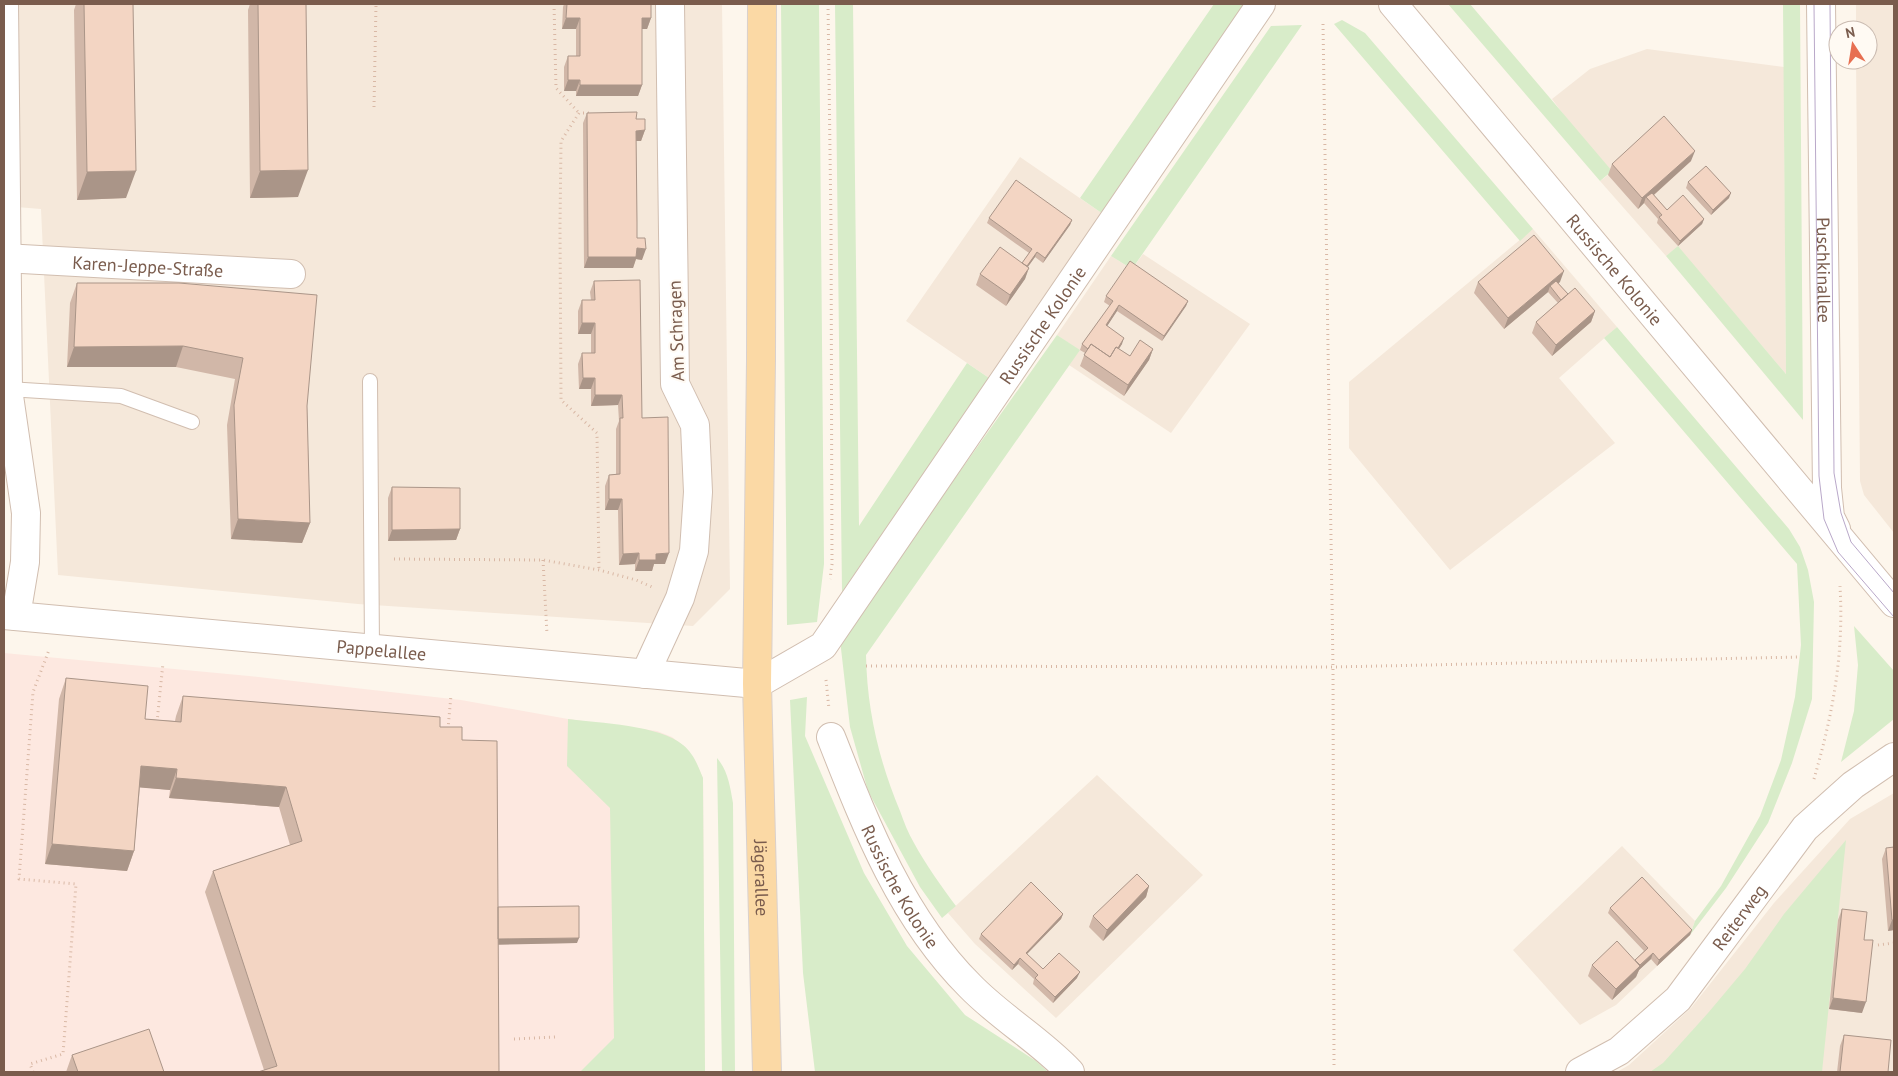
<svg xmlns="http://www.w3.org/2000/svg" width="1898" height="1076" font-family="'PT Sans',sans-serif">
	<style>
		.residential { fill: #f5e8da }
		.commercial { fill: #fde8e0 }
		.green { fill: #d8ecc9 }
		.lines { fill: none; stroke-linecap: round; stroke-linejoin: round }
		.service-casing { stroke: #d1beb0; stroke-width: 16 }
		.minor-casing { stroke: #d1beb0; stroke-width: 30 }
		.tertiary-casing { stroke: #d1beb0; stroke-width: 30 }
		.primary-casing { stroke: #dad1cd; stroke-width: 30 }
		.path { stroke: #d9b8a5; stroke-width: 3; stroke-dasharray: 1 4; stroke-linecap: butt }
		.service { stroke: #fff; stroke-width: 14 }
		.minor { stroke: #fff; stroke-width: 28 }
		.tertiary { stroke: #fff; stroke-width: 28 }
		.primary { stroke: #fbd9a5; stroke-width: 28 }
		.tram { stroke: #b9a8c9; stroke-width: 1 }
		.wall { fill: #d1b7a8 }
		.shaded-wall { fill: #aa9588 }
		.building { fill: #f3d5c3; stroke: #aa9588 }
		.labels { text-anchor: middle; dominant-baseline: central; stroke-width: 4; stroke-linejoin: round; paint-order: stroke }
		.street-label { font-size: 18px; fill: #7a5c4d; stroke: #fffaf3 }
	</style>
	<rect width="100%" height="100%" fill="#fdf6ec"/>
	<path class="residential" d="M4,4H722L730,589L693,626L358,604L58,575L41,209L4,206Z
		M1856,4H1894V533L1864,495L1860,481L1856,60H1868V30H1856Z
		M1647,49L1784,67L1786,374L1678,247L1666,256L1600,181L1608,175L1552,99L1590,69Z
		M1020,157L1103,214L989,378L906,321Z
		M1533,229L1617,327L1559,378L1615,443L1450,570L1349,448V382Z
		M1143,254L1250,324L1171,433L1069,365L1079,350L1057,335L1111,256L1132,269Z
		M1097,775L1203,875L1056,1018L975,944L948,913Z
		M1894,793V1072H1617L1629,1065L1691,1008L1774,903L1850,819Z
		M1622,846L1695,921L1690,935L1616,1005L1580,1025L1513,950Z"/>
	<path class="commercial" d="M4,653L249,676L461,700L568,719L657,731L672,737L684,746L695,760L703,778L705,1072H4Z"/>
	<path class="green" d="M781,4H819L824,564L817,622L787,625Z
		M835,4H853L859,526L967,363L989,378L842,592Z
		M1214,4H1246L1103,214L1080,198Z
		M1448,4H1470L1612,171L1600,181Z
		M1783,4H1800L1803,420L1666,256L1678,246L1786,374Z
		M1342,20L1365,33L1533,229L1520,241L1334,24Z
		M1302,25L1132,269L1111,256L1271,26Z
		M1617,327L1789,529L1800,547L1808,570L1814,602L1812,699L1792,763L1768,823L1726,888L1690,935L1695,921L1721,886L1760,816L1781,760L1795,697L1801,645L1797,564L1604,338Z
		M1057,335L1080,350L866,655C867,710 879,761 900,811C904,822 908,833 914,843C926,865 941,886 956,906L942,918L920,887L868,791L850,727L840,640Z
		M1854,626L1894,671V719L1841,762L1854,711L1858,665Z
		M807,697L805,736L864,873L907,946L965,1015L1036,1061L1048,1072H815L803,973L790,700Z
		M568,719C599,723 660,725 683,745C694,754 698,766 703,778L705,1072H580L614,1038L610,808L567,766Z
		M717,758C728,771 730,786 733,803L735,1072H722Z
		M1846,840L1822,1072H1650L1663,1063L1708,1013L1745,969L1784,914Z"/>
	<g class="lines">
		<g class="service-casing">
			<path id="service" d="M370,381L372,649
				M8,389L121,396L192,422"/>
		</g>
		<g class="minor-casing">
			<g id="minor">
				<path d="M4,4L8,389L26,513L25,562L16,616"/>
				<path id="s1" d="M1393,4L1894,603"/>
				<path id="s2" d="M1821,4L1827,488L1830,517L1836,529"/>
				<path id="s3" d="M4,258L291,274"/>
				<path d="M645,674L680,598L694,551L698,492L695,425L675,384L670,4"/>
				<path id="s4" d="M757,684L823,646L1261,4"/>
				<path id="s5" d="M831,737C866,826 901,917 970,986C1001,1018 1040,1040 1070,1072"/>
			</g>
		</g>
		<g class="tertiary-casing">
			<g id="tertiary">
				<path id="s6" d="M4,615L757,684"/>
				<path id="s7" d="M1580,1072L1619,1051L1678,999L1805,828L1853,785L1894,757"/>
			</g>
		</g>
		<g class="primary-casing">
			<g id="primary">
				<path id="s8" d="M762,4L761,360L757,684L767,1072"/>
			</g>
		</g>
		<path class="path" d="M554,4L556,88L579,113
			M828,4L831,225L832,564L830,579
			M1323,24L1333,667L1334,1067
			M374,107L376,4
			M589,113H579L561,141L560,227L561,400L597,433L599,570
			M394,559L543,560L599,570L636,580L652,587
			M543,560L547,634
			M866,666L1333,667L1800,657
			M826,680L829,709
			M157,722L163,663
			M448,729L451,695
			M1814,779C1833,713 1844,655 1840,586
			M1878,945L1894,943
			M514,1039L555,1037
			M33,1072L30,1064L63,1054L76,884L19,879L33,692L49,650"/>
		<use href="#service" class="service"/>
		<use href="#minor" class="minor"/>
		<use href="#tertiary" class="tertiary"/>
		<use href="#primary" class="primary"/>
		<path class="tram" d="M1814,4L1819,476L1824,519L1838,552L1894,617
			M1830,4L1834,473L1841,513L1851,542L1894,593"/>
	</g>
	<path class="wall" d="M76,4H133L126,198L77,200L74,10Z
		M250,4H306L298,197L250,198L248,10Z
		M564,4H651V18L647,29H642V85L638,96H576V91H564V67L568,56H576V29H562L563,7Z
		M587,113L636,119L645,130L641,141H636L637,238L642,260L636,259L633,268H584L583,123Z
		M1691,161L1654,195L1667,210L1704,219L1702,224L1678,246L1657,223L1658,219L1644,203L1638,209L1608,175L1612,164Z
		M1688,182L1729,198L1711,215L1686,188Z
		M989,218L1072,220L1070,225L1043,263L1035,257L1028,267L1025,279L1006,306L976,285L980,274L1022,263L1029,253L987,223Z
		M594,281L642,418L665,564H654L652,571H635V564L619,565L618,510H605V486L609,475L616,474V429L619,421L618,405L591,406V389H579L578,364L582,353H591V334H578V311L582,300H591L590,292Z
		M1478,282H1560L1558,283L1568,294L1595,311L1591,322L1552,356L1532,333L1536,322L1558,303L1548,292L1504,329L1474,293Z
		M77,283H179L307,406L310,523L302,543L231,539L227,425L235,379L176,367H67L70,303Z
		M1106,296L1188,301L1186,306L1162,341L1117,311L1107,326L1122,344L1119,349L1130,356L1153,349L1149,360L1124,396L1080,366L1085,353L1080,350L1082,344L1110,306L1104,302Z
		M392,487L460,529L456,540L388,541V498Z
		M66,678L145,719L175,721L176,716L183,696L440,727L462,740L498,907L577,943L498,944L499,1072L264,1070L205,892L213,871L290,845L279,807L169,798L170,790L140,787L134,851L127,871L45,864L59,699Z
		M1886,848L1894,930L1888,931L1882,859Z
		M1149,886L1146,897L1103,941L1089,927L1093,916Z
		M1610,908L1692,930L1690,935L1657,966L1651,959L1639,970L1636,977L1612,1000L1588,976L1592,965L1635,960L1644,951L1608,913Z
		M1842,909L1864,940L1862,1013L1829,1009L1838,920Z
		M1063,914L1061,919L1027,954L1043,969L1077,978L1053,1003L1033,984L1034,979L1018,964L1012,970L979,939L981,934Z
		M1844,1035L1888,1072H1837L1840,1046Z
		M72,1055L164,1072H66Z"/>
	<path class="shaded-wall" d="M566,18H580L576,29H562Z
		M642,18H651L647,29H638Z
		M568,80H580L576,91H564Z
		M580,85H642L638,96H576Z
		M645,130L641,141H633L636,131Z
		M1695,151L1691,161L1648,200L1646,197L1644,203L1638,209L1642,198Z
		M308,170L298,197L250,198L260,171Z
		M136,171L126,198L77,200L87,172Z
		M1731,193L1729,198L1711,215L1713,210Z
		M1704,219L1702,224L1678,246L1680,241Z
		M1072,220L1070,225L1043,263L1045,258Z
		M637,248L646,249L642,260L636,259L633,268H584L588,257Z
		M1037,252L1035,257L1021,276L1023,271Z
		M1029,268L1025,279L1006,306L1010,295Z
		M1564,271L1560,282L1552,288L1550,286L1548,292L1504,329L1508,318Z
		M1188,301L1186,306L1162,341L1164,336Z
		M1119,305L1117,311L1104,331L1106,325Z
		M1595,311L1591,322L1552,356L1556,345Z
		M582,323H595L591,334H578Z
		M1124,338L1122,344L1106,368L1108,362Z
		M183,346L176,367H67L74,347Z
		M1153,349L1149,360L1124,396L1128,385Z
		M583,378H595L591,389H579Z
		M595,395H622L618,405L591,406Z
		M609,499H622L618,510H605Z
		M238,519L310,523L302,543L231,539Z
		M460,529L456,540L388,541L392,530Z
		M639,553L635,564L619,565L623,554Z
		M669,553L665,564H654L652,571H635L639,560L656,554Z
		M141,766L177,769L170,790L134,787Z
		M176,778L286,787L279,807L169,798Z
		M52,844L134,851L127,871L45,864Z
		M1149,886L1146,897L1103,941L1107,930Z
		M1063,914L1061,919L1023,958L1026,953Z
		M1892,920H1894V930L1888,931Z
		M1692,930L1690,935L1657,966L1659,960Z
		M579,938L577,943L490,945L493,939Z
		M1653,953L1651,959L1639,970L1636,977L1612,1000L1616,989Z
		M1020,958L1018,964L1012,970L1014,965Z
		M1080,972L1077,978L1053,1003L1055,997Z
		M1833,998L1866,1002L1862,1013L1829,1009Z"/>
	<path class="building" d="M84,4H133L136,171L87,172Z
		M258,4H306L308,170L260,171Z
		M567,4H651V18H642V85H580V80H568V56H580V18H566Z
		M637,112L636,119H645V130L636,131L637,222V238H645L646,249L637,248L636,257H588L587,113Z
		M1664,116L1695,151L1642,198L1612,164Z
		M1706,166L1731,193L1713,210L1688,182Z
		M1016,180L1072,220L1045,258L1037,252L1027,266L1022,263L1032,249L989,218Z
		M1652,193L1667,210L1683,195L1704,219L1680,241L1659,217L1662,215L1646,197Z
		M1534,235L1564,271L1508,318L1478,282Z
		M1000,247L1029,268L1010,295L980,274Z
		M1130,261L1188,301L1164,336L1119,305L1106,325L1124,338L1118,348L1116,347L1110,357L1091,344L1088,349L1082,344L1113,301L1106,296Z
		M640,280L642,418L668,417L669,553L656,554V560H639V553L623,554L622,499H609V475L620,474V418H623L622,395H595V378H583L582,353H595V323H582V300H595L594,281Z
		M1556,281L1568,294L1561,300L1550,286Z
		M77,283H179L317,295L307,406L310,523L238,519L234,405L243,358L183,346L74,347Z
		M1575,288L1595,311L1556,345L1536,322Z
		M1140,340L1153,349L1128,385L1084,355L1091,344L1110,357L1116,347L1130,356Z
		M392,487L460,488V529L392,530Z
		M66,678L148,686L145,719L181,722L183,696L440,717V727H462V740L497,741L499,1072H258L277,1066L213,871L302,841L286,787L176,778L177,769L141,766L134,851L52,844Z
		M1894,847V920H1892L1886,848Z
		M1137,874L1149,886L1107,930L1093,916Z
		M1642,877L1692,930L1659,960L1653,953L1640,965L1635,960L1648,948L1610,908Z
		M1031,882L1063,914L1026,953L1043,969L1059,953L1080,972L1055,997L1035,978L1038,975L1020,958L1014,965L981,934Z
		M579,906V938L498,939V907Z
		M1842,909L1867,912L1864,940H1873L1866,1002L1833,998Z
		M1617,941L1640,966L1616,989L1592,965Z
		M149,1029L164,1072H78L72,1055Z
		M1844,1035L1891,1040L1888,1072H1840Z"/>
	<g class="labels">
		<g class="street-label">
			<text stroke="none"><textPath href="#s3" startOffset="144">Karen-Jeppe-Straße</textPath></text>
			<text stroke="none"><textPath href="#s1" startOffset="346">Russische Kolonie</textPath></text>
			<text stroke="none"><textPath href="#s2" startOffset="266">Puschkinallee</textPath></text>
			<text stroke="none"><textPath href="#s4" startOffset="465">Russische Kolonie</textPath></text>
			<text transform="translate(676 331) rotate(-92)">Am Schragen</text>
			<text stroke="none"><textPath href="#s6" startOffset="379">Pappelallee</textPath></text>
			<text stroke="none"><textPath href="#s8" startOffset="874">Jägerallee</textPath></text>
			<text stroke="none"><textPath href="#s5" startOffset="165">Russische Kolonie</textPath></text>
			<text stroke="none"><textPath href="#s7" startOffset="225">Reiterweg</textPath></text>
		</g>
	</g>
	<rect width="1898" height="1076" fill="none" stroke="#7a5c4d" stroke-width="10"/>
	<g transform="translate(1853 45) rotate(348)"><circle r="24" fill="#fffaf3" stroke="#cabbb1"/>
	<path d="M0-4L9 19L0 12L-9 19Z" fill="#e76f51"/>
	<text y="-8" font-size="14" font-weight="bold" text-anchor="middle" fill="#7a5c4d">N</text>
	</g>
</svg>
